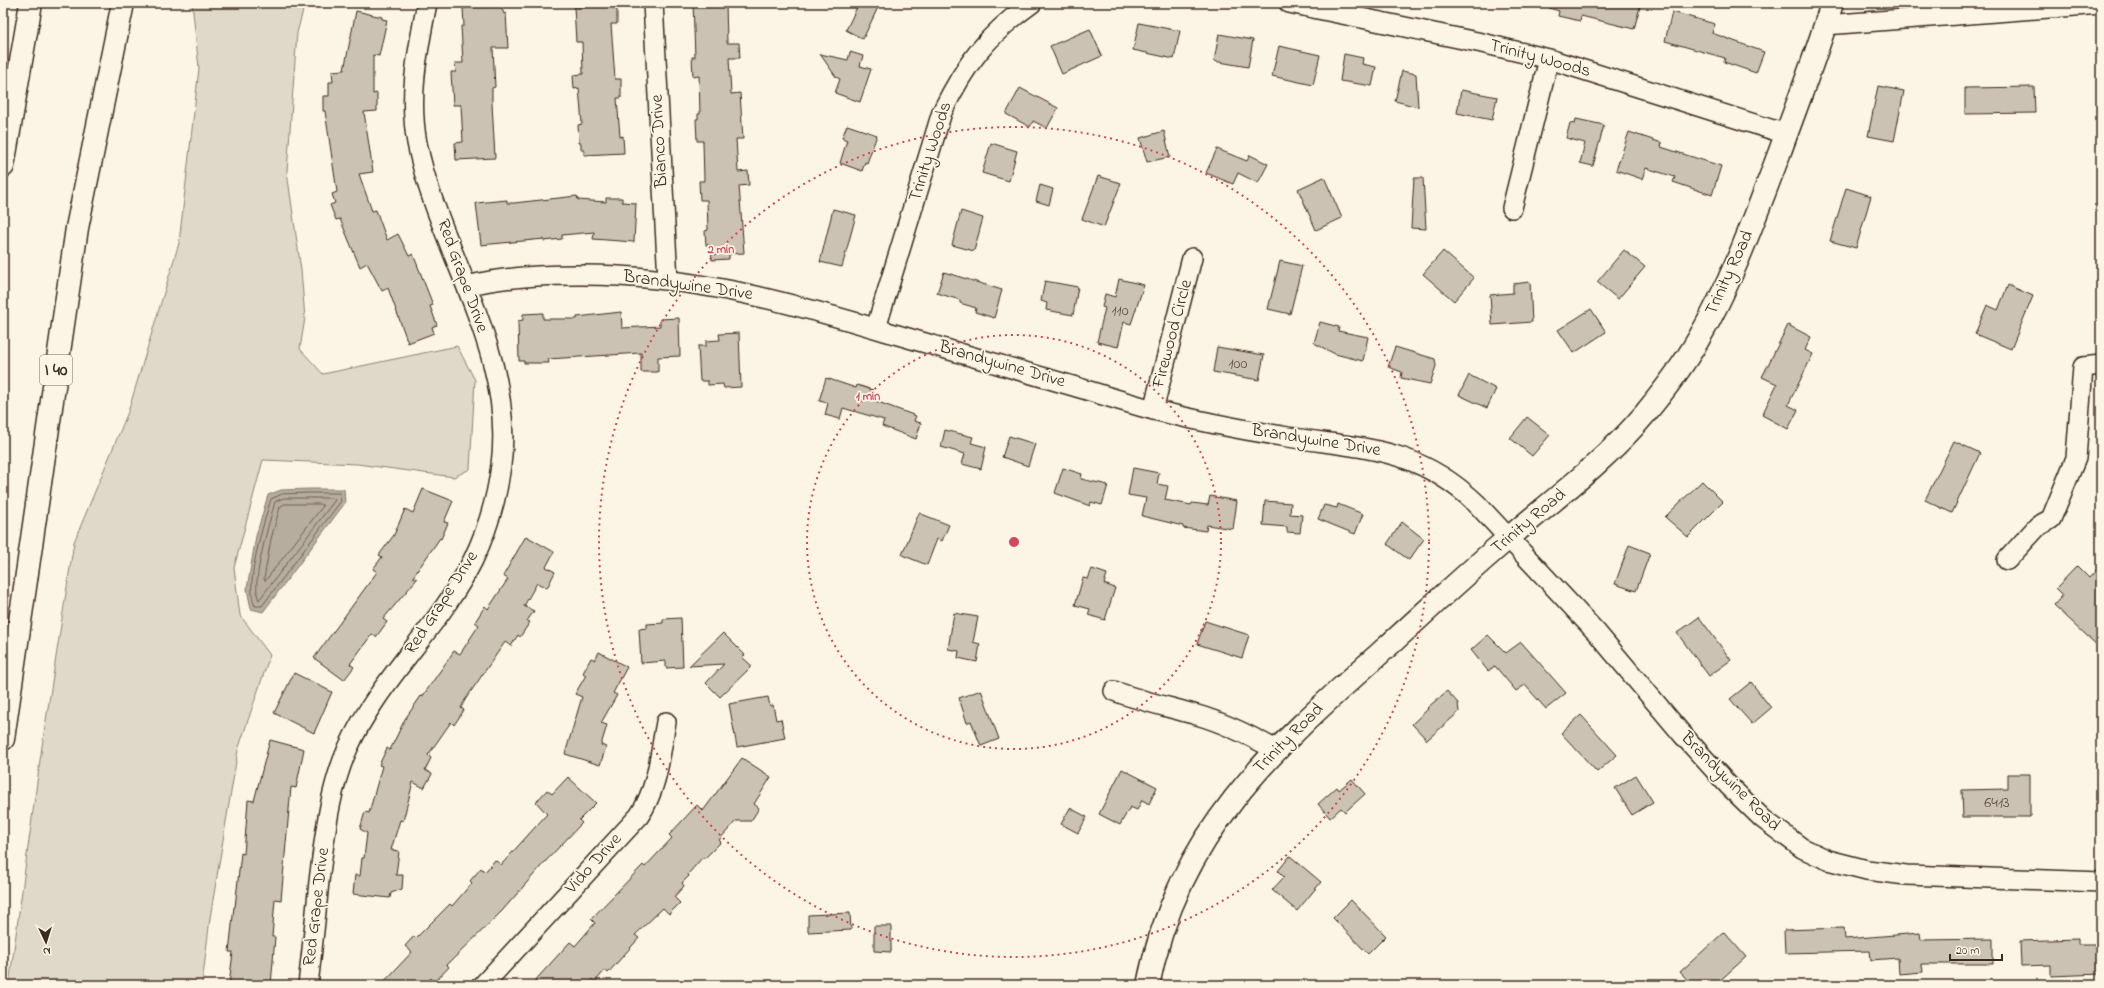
<svg xmlns="http://www.w3.org/2000/svg" width="2104" height="988" font-family="'Indie Flower',sans-serif">
	<style>
		.green { fill: #e0d8c8; stroke: #8e8173 }
		.water { fill: #b7ad9e; stroke: #85796b }
		.lines { fill: none; stroke-linecap: round; stroke-linejoin: round }
		.shore { stroke: #6d5e51; stroke-width: 1 }
		.building { fill: #ccc2b3; stroke: #3b2a1e }
		.street-casing { stroke: #3b2a1e; stroke-width: 22 }
		.secondary-casing { stroke: #3b2a1e; stroke-width: 25 }
		.highway-casing { stroke: #3b2a1e; stroke-width: 25 }
		.street { stroke: #fcf5e5; stroke-width: 19 }
		.secondary { stroke: #fcf5e5; stroke-width: 22 }
		.highway { stroke: #fcf5e5; stroke-width: 22 }
		.ring { fill: none; stroke: #d1495b; stroke-width: 2; stroke-dasharray: 2 4 }
		.labels { text-anchor: middle; dominant-baseline: central; stroke-width: 3.5; stroke-linejoin: round; paint-order: stroke }
		.number-label { font-size: 16px; fill: #5f5043 }
		.shield { fill: #fcf5e5; stroke: #75675a; stroke-width: 1 }
		.shield-label { font-size: 17px; font-weight: bold; fill: #3b2a1e }
		.street-label { font-size: 18px; fill: #3b2a1e; stroke: #fcf5e5 }
		.centre { fill: #d1495b; stroke: #fcf5e5; stroke-width: 2 }
		.ring-label { font-size: 12px; text-anchor: middle; font-weight: bold; fill: #d1495b; stroke: #fcf5e5; stroke-width: 3.5; stroke-linejoin: round; paint-order: stroke }
	</style>
	<rect width="100%" height="100%" fill="#fcf5e5"/>
	<filter id="ink" filterUnits="userSpaceOnUse"><feTurbulence type="fractalNoise" baseFrequency=".025" numOctaves="2"/><feDisplacementMap in="SourceGraphic" scale="8" xChannelSelector="R" yChannelSelector="G"/><feConvolveMatrix kernelMatrix="1 2 1 2 8 2 1 2 1" color-interpolation-filters="sRGB"/></filter>
	<g filter="url(#ink)">
		<path class="green" d="M192,3H305L297,33L287,172L301,270L305,318L300,349L323,374L457,346L475,380L470,469L454,477L357,464L263,460L234,568L240,615L270,655L238,750L210,918L202,985H9L42,746L74,542L128,412L179,243L199,68Z"/>
		<path class="water" d="M309,489H344L345,503L263,612L251,609L247,589L256,536L268,495L281,490Z"/>
		<g class="lines">
			<path class="shore" d="M309,493H339L341,501L262,606H255C244,585 264,522 271,499L282,494Z
				M284,498H333L335,500L259,600C250,586 270,520 275,502Z
				M285,504H321L323,506L265,581L264,579L271,539L280,507Z"/>
		</g>
		<path class="building" d="M693,3H726L727,43H739L740,58H729L731,94L740,93L743,139H736L738,172L748,171L749,185L739,186L744,253L729,254V259L712,260L711,245H706L705,231L708,230L707,200H700L699,181H704L703,141H697L696,119H698V114H700L699,76L693,77L692,57H695Z
			M859,3H880L863,39L846,30Z
			M1549,3H1641L1634,29L1581,16L1580,21L1558,16L1559,11L1549,8Z
			M617,5V24H611L615,79H621V98H617L620,137L623,136L624,153L584,155V150H581V143H579L578,125L582,124L579,88L574,89L573,75L583,74L582,42H576L574,7Z
			M501,6L504,14L506,13L508,48H493L495,87L492,88V103L495,158L456,160L455,143L463,142L461,105H453L451,72H456L455,63H463L461,26H464L463,8Z
			M356,11L382,17V19L387,20L379,56L373,55V94L377,93V111L364,112L373,172L359,174L372,211L376,210L387,240L398,234L409,256L413,254L433,305L430,306L437,325L432,327L434,333L408,343L388,288L382,291L367,263L360,267L340,219L336,220L330,205L335,203L332,194L337,192L325,111H323V96H329V82H333L332,71L344,70Z
			M1672,12L1715,24L1712,33L1764,52L1756,73L1724,62L1725,58L1665,41Z
			M1139,23L1180,31L1174,59L1133,50Z
			M1090,29L1102,56L1062,74L1050,46Z
			M1219,34L1253,40L1248,67L1214,61Z
			M1279,46L1320,55L1313,85L1272,76Z
			M850,52L863,56L860,66L871,69L860,102L835,93L840,79L836,77L820,54L848,60Z
			M1344,54L1363,58L1362,64L1376,67L1372,86L1340,81Z
			M1402,71L1416,74L1418,107L1395,101Z
			M1878,86L1904,91L1894,141L1868,136Z
			M2034,87L2035,113L1965,114V88Z
			M1020,88L1058,108L1047,128L1033,121L1030,127L1006,114Z
			M1461,90L1497,97L1492,120L1457,113Z
			M1576,119L1604,125L1593,166L1580,163L1585,143L1566,138L1570,123L1575,124Z
			M847,125L877,135L867,163L865,162L862,171L840,163L847,140L842,138Z
			M1164,131L1170,157L1147,162L1140,138Z
			M1629,132L1662,143L1661,147L1721,166L1712,195L1673,182L1675,177L1646,168L1642,179L1616,170Z
			M991,143L1017,151L1009,181L982,173Z
			M1217,149L1247,161L1250,155L1268,164L1258,183L1238,173L1233,184L1206,173Z
			M1098,176L1121,183L1104,227L1082,219Z
			M1324,177L1342,218L1316,230L1298,189Z
			M1414,178H1423L1426,229L1411,228Z
			M1040,185L1053,189L1049,205L1036,201Z
			M1846,188L1871,196L1856,248L1830,241Z
			M577,196L578,200L606,202V198H622V202L636,203L634,242L593,239L594,232L562,235V239L544,241V239L481,245L476,203L507,200V203H514Z
			M833,209L856,215L842,267L820,262Z
			M961,211L983,218L974,251L952,245Z
			M1624,250L1645,267L1618,299L1597,282Z
			M1443,251L1474,278L1454,301L1423,274Z
			M1280,261L1302,266L1290,314L1268,309Z
			M944,272L1002,290L994,318L975,312L976,308L960,303V300L937,293Z
			M1119,279L1144,285L1131,324L1124,322L1118,347L1097,342L1105,308L1102,307L1105,294L1115,297Z
			M1045,281L1078,287L1073,315L1046,310L1047,303L1041,301Z
			M1530,282L1532,322L1492,325L1490,295L1513,293V284Z
			M2008,285L2033,296L2011,349L1975,334L1987,305L1998,310Z
			M1591,309L1606,332L1574,353L1558,330Z
			M621,312L622,328L660,326V319L679,318L680,356L658,357V372H641V353L548,359L549,363H524V361H519L518,321L523,320V314L543,313V319H577V317Z
			M1320,322L1339,327L1338,331L1368,337L1363,361L1335,354L1314,343Z
			M1788,325L1811,337L1805,350L1813,354L1788,405L1798,410L1788,429L1762,415L1777,384L1762,377Z
			M739,333L741,387L724,388L723,384L708,385V381H700L698,346H706V341L720,340L719,334Z
			M1217,347L1264,355L1259,380L1213,372Z
			M1395,347L1435,359L1436,366L1430,384L1401,378L1402,372L1388,367Z
			M1469,375L1496,389L1487,408L1459,395Z
			M826,378L856,388L857,385L873,390L870,399L916,416L914,421L921,423L916,439L882,426L884,420L843,408L840,419L825,415L828,403L819,401Z
			M1527,417L1550,435L1532,456L1510,438Z
			M945,430L973,437L971,443L986,447L981,469L962,464L965,454L941,447Z
			M1009,436L1035,444L1028,466L1002,457Z
			M1954,441L1980,453L1952,513L1925,500Z
			M1063,468L1082,474L1081,479L1108,485L1102,505L1091,502L1090,506L1055,493Z
			M1133,468L1159,473L1157,484L1168,486L1165,500L1191,505L1192,503L1208,505L1210,496L1237,501L1233,529L1207,525L1206,531L1183,528V526L1142,516L1146,498L1128,495Z
			M1702,481L1723,502L1688,537L1665,517Z
			M423,489L453,501L444,522L448,523L441,539L440,538L413,577L417,579L383,619L387,622L376,637L372,634L350,664L354,667L344,680L314,658L377,572L373,569L382,557L379,555L394,535L405,509L413,513Z
			M1265,501L1291,503L1290,514L1302,515L1300,533L1287,532V527L1263,525Z
			M1338,504L1363,514L1355,534L1318,519L1324,505L1337,508Z
			M919,513L949,525L942,541L937,539L927,565L902,555Z
			M1402,522L1424,539L1409,560L1387,544Z
			M526,536L554,552L546,567L555,572L547,588L537,583L524,606L534,611L527,621L530,622L520,637L518,635L511,646L505,642L465,700L461,708L464,710L454,725L451,722L428,755L431,758L425,770L432,774L424,788L413,782L403,821L400,820L391,850L399,851L396,875H403L402,889L391,893L390,898L353,894L355,875L360,876L362,858H364L367,833L360,829L365,812L369,813L382,766L379,765L387,748L390,750L405,719L421,696L422,697L454,651L460,654L479,625L475,622L485,606L488,609L508,579L503,576Z
			M1629,545L1650,553L1636,591L1615,584Z
			M2101,565V649L2054,605L2063,595L2056,588L2077,566L2089,578Z
			M1092,569L1107,574L1104,584L1115,588L1105,620L1088,615L1090,609L1075,605L1083,578L1088,579Z
			M954,613L978,617L973,642L980,644L977,662L958,658L959,651L948,649Z
			M1699,617L1731,660L1709,676L1677,633Z
			M681,618L683,667L666,668V661L641,663L639,629L647,628V624L663,623V619Z
			M1205,621L1249,635L1242,658L1197,644Z
			M723,633L745,655L742,657L752,666L720,697L706,683L724,664L689,666Z
			M1488,635L1506,653L1521,642L1566,693L1546,709L1525,685L1516,691L1495,666L1488,671L1471,650Z
			M599,652L627,667L613,693L617,695L601,723L607,725L601,745L606,747L600,765L565,754L582,697L575,694L586,675L583,673L591,658L595,660Z
			M294,673L332,692L314,733L274,713Z
			M1751,682L1771,708L1752,724L1730,699Z
			M981,690L999,739L981,746L971,721L967,723L959,698Z
			M1447,691L1458,703L1459,712L1427,740L1412,724L1428,709L1427,708Z
			M768,697L770,706L773,705L776,720L781,719L785,738L737,747L729,704Z
			M1581,715L1617,755L1597,772L1561,733Z
			M270,740L304,749L296,788L291,787L281,900L275,899L272,937H275L271,985H229L233,952H229L234,907H235L241,853L244,854L248,800L254,801Z
			M742,758L771,777L754,804L759,808L751,821H736L719,840L721,842L705,858H702L688,874L689,876L682,883L684,886L674,897L680,903L669,914L663,908L635,935L639,938L608,973L605,970L595,982L592,979L587,985H531L570,942L575,946L595,923L591,919L643,865L645,867L672,838L669,835L697,805L703,811Z
			M1122,769L1157,787L1149,804L1142,800L1137,810L1130,807L1120,825L1099,814Z
			M2008,774H2030V817H1963L1962,790L2008,789Z
			M1636,775L1653,802L1632,815L1615,788Z
			M568,777L596,803L579,820L582,823L543,864L502,911L447,965L449,967L435,982L431,978L424,985H381L412,952L405,946L414,936L416,938L450,904L452,906L472,883L470,881L481,868L485,872L495,860L501,865L547,814L536,802L547,790L552,794Z
			M1352,779L1365,794L1345,812L1341,808L1330,818L1318,804L1337,787L1339,790Z
			M1070,808L1087,817L1078,833L1061,824Z
			M1290,856L1321,882L1297,911L1272,890L1284,877L1278,871Z
			M1351,900L1386,936L1368,954L1333,918Z
			M850,913L851,930L808,932V915Z
			M874,926H891V952L874,951Z
			M1844,928L1845,939L1920,933L1921,940L1993,939V964H1922L1923,972L1899,974L1898,958L1871,960L1870,951L1785,953L1784,930Z
			M1724,932L1746,957L1715,985H1692L1680,972Z
			M2078,939V945H2101V974L2051,976V965L2021,966L2020,941Z"/>
		<g class="lines">
			<g class="street-casing">
				<path id="street" d="M653,3L668,280
					M1289,3L1482,43L1549,59L1786,134
					M1825,25L2101,4
					M1512,208L1549,59
					M467,286C502,277 540,275 576,275C688,274 785,301 891,333C952,351 1012,368 1073,386C1100,394 1127,403 1154,410C1198,421 1243,430 1288,437C1365,449 1417,447 1477,504L1597,633L1682,734L1729,786L1763,819L1802,848L1828,860L1867,870L1906,875L2101,882
					M876,328L942,112C966,63 987,35 1032,3
					M1153,410L1192,258
					M2007,560L2038,526L2051,519L2076,458L2083,367L2101,365
					M1114,691C1141,701 1169,707 1197,715C1225,723 1251,736 1276,750
					M308,985C312,950 316,915 319,881C325,836 329,790 348,748C379,679 439,628 473,560C487,531 497,498 501,465C516,352 438,250 417,143C408,95 418,50 427,3
					M483,985L639,816C658,788 660,754 666,722"/>
			</g>
			<g class="secondary-casing">
				<path id="secondary" d="M1148,985C1179,829 1276,746 1388,646C1429,609 1470,570 1512,535C1557,497 1606,460 1644,415C1663,392 1683,366 1698,340C1732,282 1755,217 1779,154C1797,104 1817,54 1832,3"/>
			</g>
			<g class="highway-casing">
				<path id="highway" d="M3,166L31,3
					M3,739L77,228L123,3"/>
			</g>
			<use href="#street" class="street"/>
			<use href="#secondary" class="secondary"/>
			<use href="#highway" class="highway"/>
		</g>
	</g>
	<g class="ring">
		<circle cx="1014" cy="542" r="207"/>
		<circle cx="1014" cy="542" r="415"/>
	</g>
	<g class="labels">
		<g class="number-label">
			<text x="1120" y="311">110</text>
			<text x="1238" y="364">100</text>
			<text x="1997" y="803">6413</text>
		</g>
		<rect class="shield" x="40" y="355" width="32" height="30" rx="3"/>
		<g class="shield-label">
			<text x="56" y="370">I 40</text>
		</g>
		<g class="street-label">
			<text transform="translate(1540 59) rotate(15)">Trinity Woods</text>
			<text transform="translate(660 141) rotate(-93)">Bianco Drive</text>
			<text transform="translate(931 152) rotate(-72)">Trinity Woods</text>
			<text transform="translate(1730 273) rotate(-65)">Trinity Road</text>
			<text transform="translate(462 276) rotate(70)">Red Grape Drive</text>
			<text transform="translate(688 286) rotate(8)">Brandywine Drive</text>
			<text transform="translate(1173 334) rotate(-75)">Firewood Circle</text>
			<text transform="translate(1002 365) rotate(16)">Brandywine Drive</text>
			<text transform="translate(1316 441) rotate(9)">Brandywine Drive</text>
			<text transform="translate(1529 522) rotate(-40)">Trinity Road</text>
			<text transform="translate(442 603) rotate(-57)">Red Grape Drive</text>
			<text transform="translate(1289 739) rotate(-45)">Trinity Road</text>
			<text transform="translate(1730 782) rotate(45)">Brandywine Road</text>
			<text transform="translate(594 864) rotate(-48)">Vido Drive</text>
			<text transform="translate(317 907) rotate(-83)">Red Grape Drive</text>
		</g>
	</g>
	<circle cx="1014" cy="542" r="6" class="centre"/>
	<g class="ring-label">
		<text x="721" y="253">2 min</text>
		<text x="868" y="400">1 min</text>
	</g>
	<rect width="2104" height="988" fill="none" stroke="#fcf5e5" stroke-width="16"/>
	<rect x="8" y="8" width="2088" height="972" fill="none" stroke="#3b2a1e" stroke-width="1.5" filter="url(#ink)"/>
	<g transform="translate(46 942) rotate(176)" stroke="#fcf5e5" stroke-width="3" paint-order="stroke">
	<path d="M0-3L7 15L0 10L-7 15Z" fill="#3b2a1e"/>
	<text y="-6" font-size="11" font-weight="bold" text-anchor="middle" fill="#3b2a1e">N</text>
	</g>
	<path d="M1950 954v6h52v-6" fill="none" stroke="#3b2a1e" stroke-width="2"/>
	<text x="1956" y="954" font-size="12" fill="#3b2a1e" stroke="#fcf5e5" stroke-width="3" paint-order="stroke">20 m</text>
</svg>
